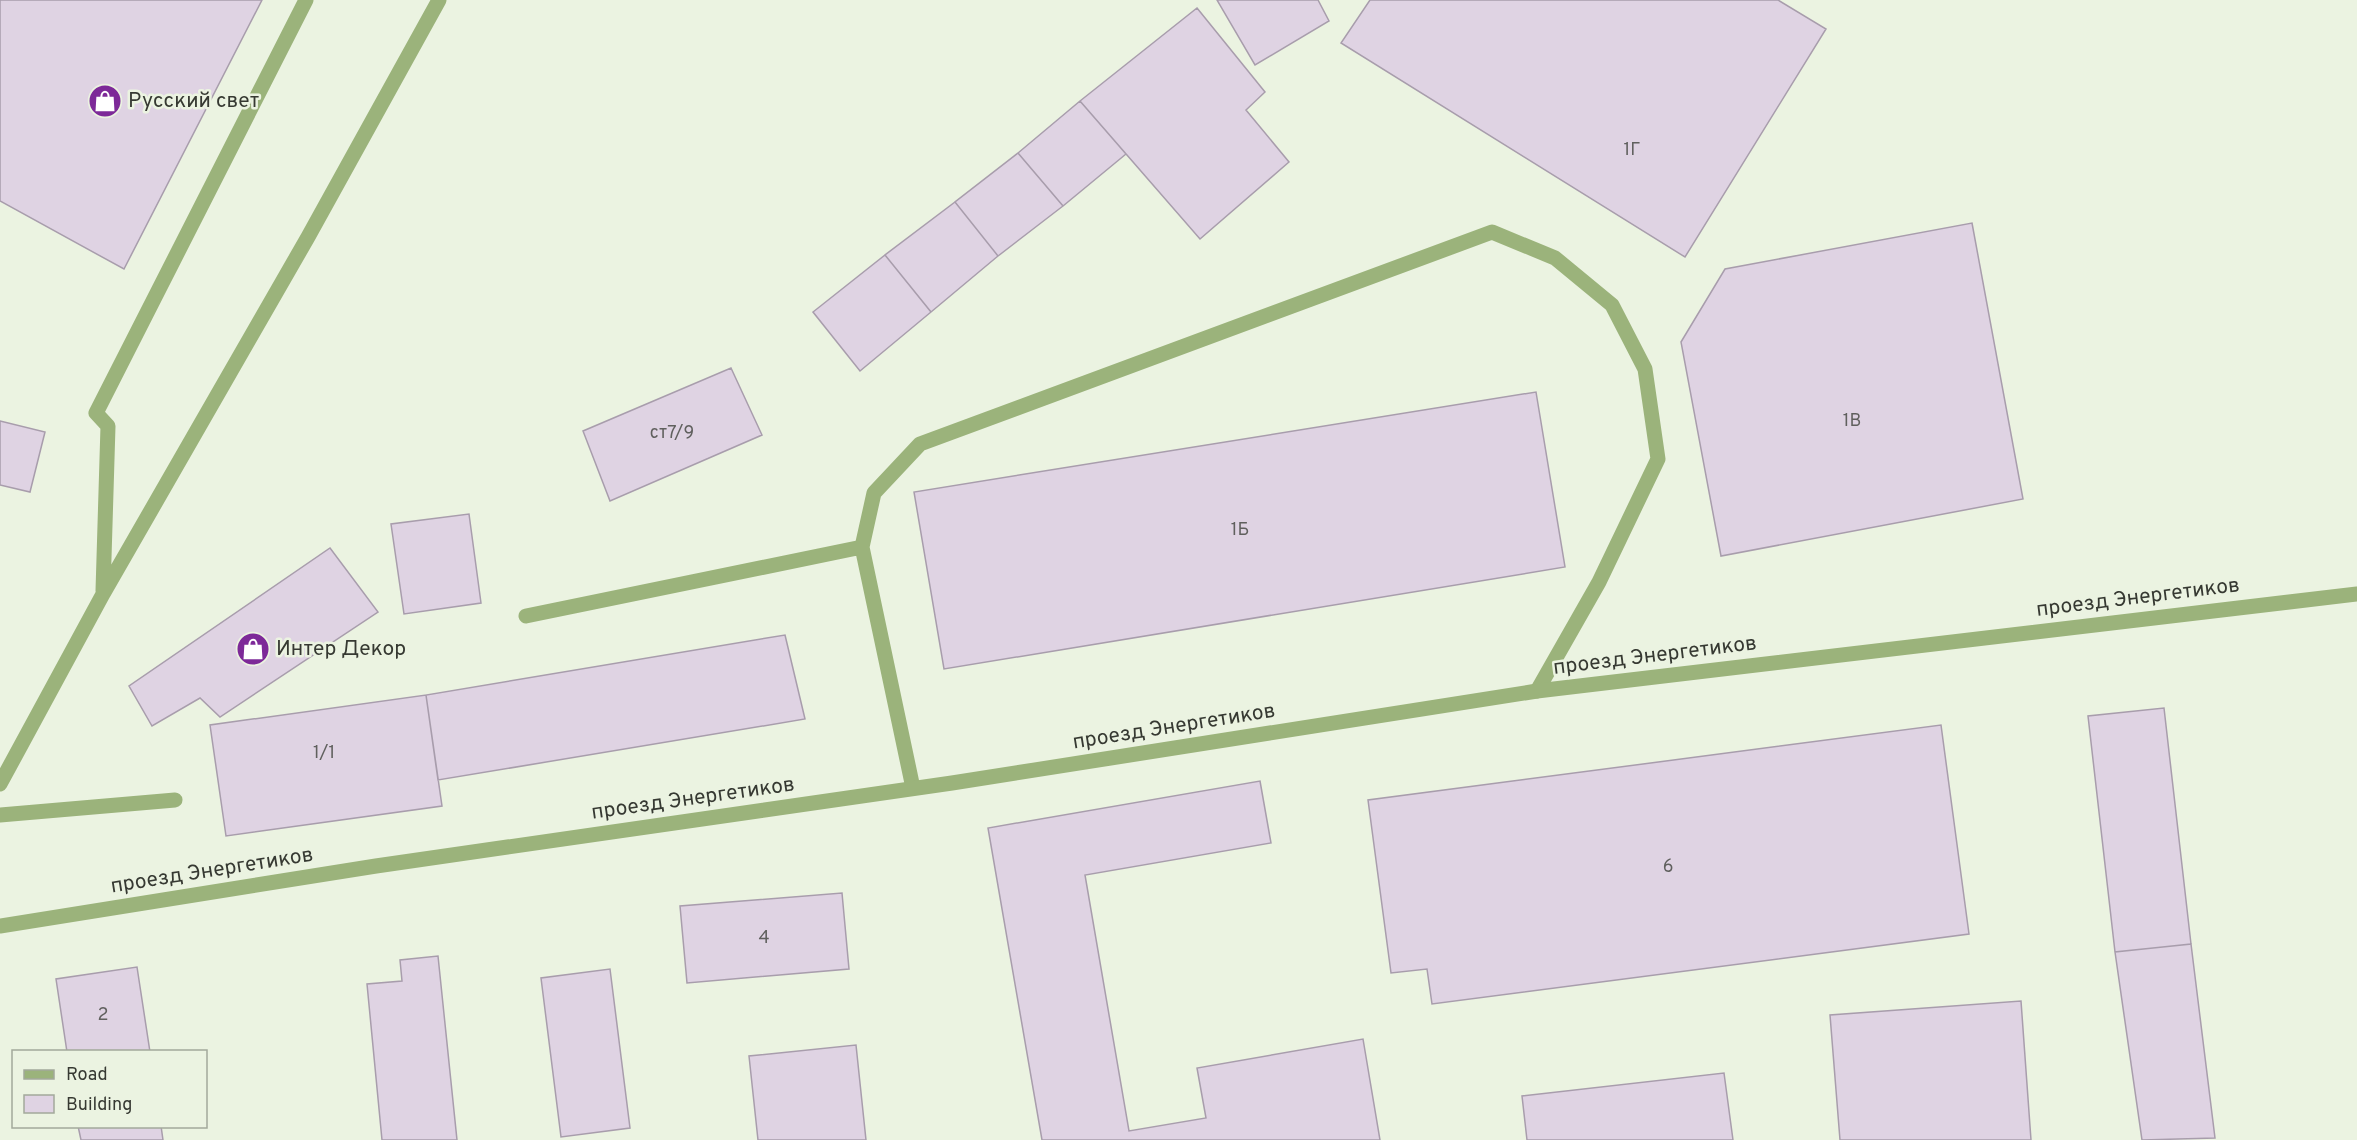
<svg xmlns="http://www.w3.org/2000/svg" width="2357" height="1140" font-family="Overpass,sans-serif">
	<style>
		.building { fill: #dfd3e3; stroke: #a89dac; stroke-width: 1.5 }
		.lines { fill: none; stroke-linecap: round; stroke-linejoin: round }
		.service { stroke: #9bb37b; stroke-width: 15 }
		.tertiary { stroke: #9bb37b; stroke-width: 15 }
		.labels { text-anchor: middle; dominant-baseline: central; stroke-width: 5; stroke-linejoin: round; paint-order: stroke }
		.number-label { font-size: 18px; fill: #60605e }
		.poi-label { font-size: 21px; fill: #363932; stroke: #ebf3e1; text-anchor: start }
		.street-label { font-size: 21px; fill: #363932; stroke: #ebf3e1 }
	</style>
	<rect width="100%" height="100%" fill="#ebf3e1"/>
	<path class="building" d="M0,0H262L124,269L0,201Z
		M1217,0H1318L1329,21L1255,65Z
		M1370,0H1778L1826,29L1685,257L1341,43Z
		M1197,8L1265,92L1246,110L1289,162L1200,239L1080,101Z
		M1080,101L1126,154L1063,206L1018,153Z
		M1018,153L1063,206L998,256L955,202Z
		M955,202L998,256L931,312L885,255Z
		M1972,223L2023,499L1721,556L1681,342L1725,269Z
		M885,255L931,312L860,371L813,312Z
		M731,368L762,435L610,501L583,431Z
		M1536,392L1565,567L944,669L914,492Z
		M0,421L45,432L30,492L0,485Z
		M469,514L481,603L404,614L391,524Z
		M330,548L378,612L220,717L200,698L152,726L129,686Z
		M785,635L805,719L438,780L426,695Z
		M426,695L442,806L226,836L210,725Z
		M2164,708L2191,944L2115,952L2088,716Z
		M1941,725L1969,934L1432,1004L1427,969L1391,973L1368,800Z
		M1260,781L1271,843L1085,875L1129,1131L1206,1118L1197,1068L1363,1039L1380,1140H1042L988,828Z
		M842,893L849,969L687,983L680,906Z
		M2191,944L2215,1138L2142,1140L2115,952Z
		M438,956L457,1140H382L367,984L402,981L400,960Z
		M137,967L150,1052H67L56,979Z
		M610,969L630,1128L561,1137L541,978Z
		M2021,1001L2031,1140H1840L1830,1015Z
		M856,1045L866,1140H758L749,1056Z
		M1724,1073L1733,1140H1527L1522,1096Z
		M78,1126H161L163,1140H81Z"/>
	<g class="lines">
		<path class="service" d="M103,591L108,426L96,413L306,0
			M526,616L862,547
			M0,784L103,594L308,237L439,0
			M913,788L862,547L874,493L920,444L1492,232L1555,258L1612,305L1645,369L1658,459L1599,582L1537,691
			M0,815L175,800"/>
		<path class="tertiary" d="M0,926L376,866L952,783L1537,691L2357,594"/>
	</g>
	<defs>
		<g id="shop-disc" transform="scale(1.725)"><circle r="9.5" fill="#7d2998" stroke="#ebf3e1"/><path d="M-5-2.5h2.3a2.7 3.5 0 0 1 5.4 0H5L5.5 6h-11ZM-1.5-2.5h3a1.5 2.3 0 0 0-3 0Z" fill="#fff"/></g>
	</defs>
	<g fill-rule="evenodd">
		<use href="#shop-disc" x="105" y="101"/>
		<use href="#shop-disc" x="253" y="649"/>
	</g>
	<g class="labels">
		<g class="number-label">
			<text x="1632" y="150">1Г</text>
			<text x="1852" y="421">1В</text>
			<text x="672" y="433">ст7/9</text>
			<text x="1240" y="530">1Б</text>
			<text x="324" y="753">1/1</text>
			<text x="1668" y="867">6</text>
			<text x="764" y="938">4</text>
			<text x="103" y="1015">2</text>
		</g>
		<g class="poi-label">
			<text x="128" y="101">Русский свет</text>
			<text x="276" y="649">Интер Декор</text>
		</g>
		<g class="street-label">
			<text transform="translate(2138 598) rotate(-7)">проезд Энергетиков</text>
			<text transform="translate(1655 656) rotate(-7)">проезд Энергетиков</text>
			<text transform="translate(1174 727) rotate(-9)">проезд Энергетиков</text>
			<text transform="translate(693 799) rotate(-8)">проезд Энергетиков</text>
			<text transform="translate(212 871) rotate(-9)">проезд Энергетиков</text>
		</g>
	</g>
	<rect x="12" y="1050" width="195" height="78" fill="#ebf3e1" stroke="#a3a99b" stroke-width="1.5"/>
	<rect x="24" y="1070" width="30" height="9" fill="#9bb37b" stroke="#a3a99b" stroke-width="1.5"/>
	<text x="66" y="1080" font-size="18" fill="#363932">Road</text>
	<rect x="24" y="1095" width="30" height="18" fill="#dfd3e3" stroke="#a3a99b" stroke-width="1.5"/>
	<text x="66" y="1110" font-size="18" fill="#363932">Building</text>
</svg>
